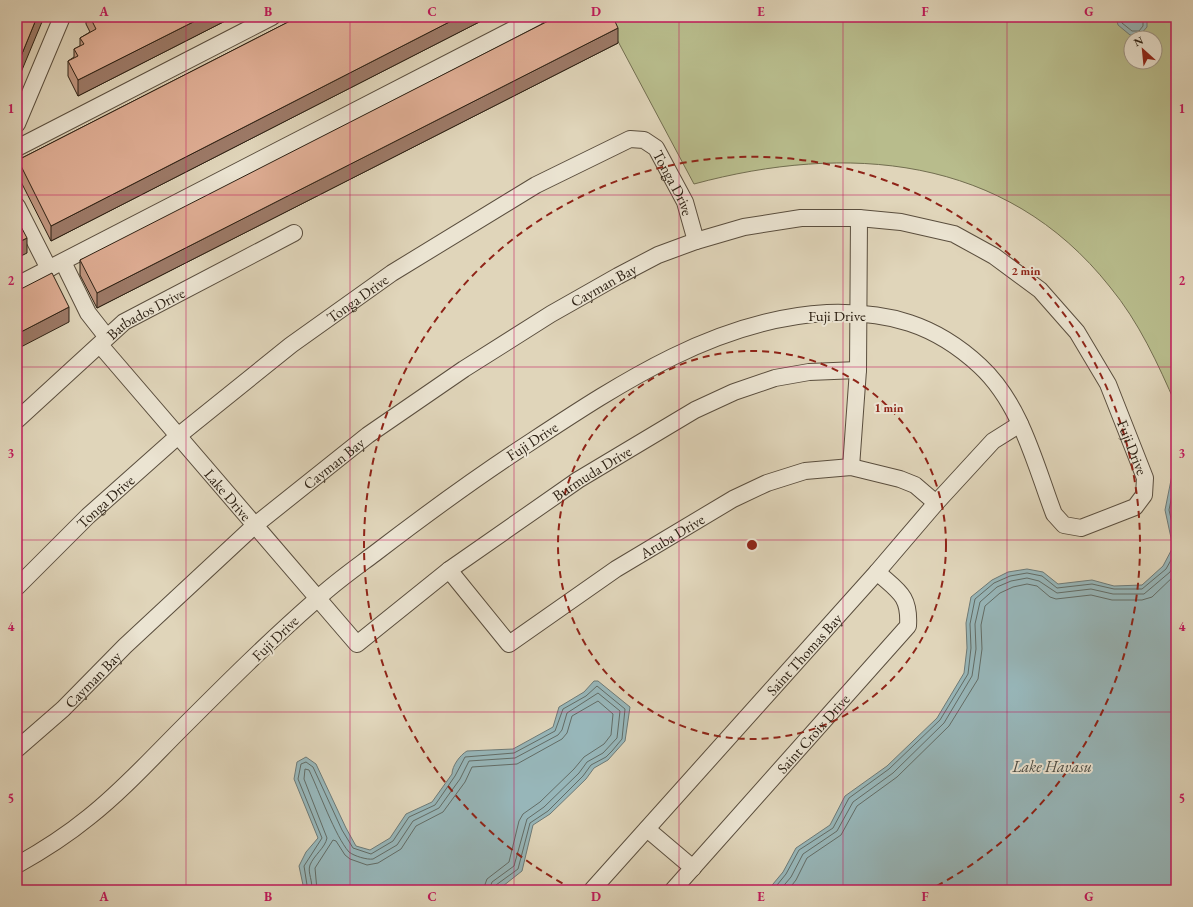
<svg xmlns="http://www.w3.org/2000/svg" width="1193" height="907" font-family="'EB Garamond',serif">
	<style>
		.green { fill: #b8bc8c; stroke: #726e50; fill-rule: evenodd }
		.water { fill: #97b6b9; stroke: #6d7a77 }
		.lines { fill: none; stroke-linecap: round; stroke-linejoin: round }
		.shore { stroke: #626c66; stroke-width: 1 }
		.minor-casing { stroke: #5a4e3e; stroke-width: 18 }
		.minor { stroke: #ebe4d2; stroke-width: 16 }
		.wall { fill: #c19680; stroke: #2d2114 }
		.shaded-wall { fill: #9d7a68; stroke: #2d2114 }
		.building { fill: #e0ae95; stroke: #2d2114 }
		.grid { fill: none; stroke: #c2185b; stroke-width: 1; stroke-opacity: 0.55 }
		.ring { fill: none; stroke: #8f2418; stroke-width: 2; stroke-dasharray: 7 5 }
		.labels { text-anchor: middle; dominant-baseline: central; stroke-width: 4; stroke-linejoin: round; paint-order: stroke }
		.street-label { font-size: 15px; fill: #2d2114; stroke: #ebe4d2 }
		.water-label { font-size: 16px; font-style: italic; fill: #4d4e46; stroke: #ebe4d2 }
		.centre { fill: #8f2418; stroke: #ebe4d2; stroke-width: 2 }
		.ring-label { font-size: 12px; text-anchor: middle; font-weight: bold; fill: #8f2418; stroke: #ebe4d2; stroke-width: 4; stroke-linejoin: round; paint-order: stroke }
		.neatline { fill: none; stroke: #c2185b; stroke-width: 1.5 }
		.grid-label { font-size: 13px; text-anchor: middle; font-weight: bold; fill: #c2185b }
	</style>
	<rect width="100%" height="100%" fill="#e0d5ba"/>
	<filter id="stains"><feTurbulence type="fractalNoise" baseFrequency=".005" numOctaves="4"/><feColorMatrix values="0 0 0 0 .2 0 0 0 0 .09 0 0 0 0 .02 0 0 0 .5 -.17"/></filter>
	<radialGradient id="worn" r=".72"><stop offset=".6" stop-color="#630" stop-opacity="0"/><stop offset="1" stop-color="#630" stop-opacity=".3"/></radialGradient>
	<path class="green" d="M605,17H1176V405C1158,364 1139,322 1110,287C1005,154 846,143 694,184ZM1131,38H1155V62H1131Z"/>
	<path class="water" d="M1116,17H1147V27L1140,35H1130L1118,25Z
		M1176,468V890H768L783,872L796,848L830,825L845,796L887,766L937,718L964,673L967,648L966,623L971,597L992,580L1008,572L1027,569L1043,572L1058,584L1092,580L1114,586L1142,585L1163,566L1173,547L1165,510L1172,475Z
		M594,681H598L630,707L625,741L608,760L594,768L586,779L550,814L533,825L522,871L503,886L490,890H299L303,885L299,866L306,852L318,838L294,779L297,762L306,757L316,764L346,828L356,846L370,850L390,838L406,814L432,802L452,774C452,766 460,755 467,751L513,749L553,727L559,707L584,692Z"/>
	<g class="lines">
		<path class="shore" d="M1120,17L1122,23L1132,31H1139L1143,26V17
			M1176,475L1169,510L1176,540
			M304,890L307,885L304,866L322,838L298,779L301,764L306,762L313,767L342,830L353,848L371,854L393,841L409,817L435,805L455,776L465,757L514,753L555,731L563,709L586,696L597,686L625,709L622,739L612,751L606,757L591,765L583,776L548,811L530,823L518,869L496,885L494,890
			M311,890C314,882 307,873 310,865C314,855 325,848 327,838L304,779L305,769L309,770C319,791 335,836 349,852C354,856 367,860 373,859L397,845L413,821L439,808L460,779L469,761L515,758L558,735L562,730L567,713L598,693L620,711L617,738L603,753L587,762L579,773L544,807L527,819L514,866L492,882L489,890
			M317,890L315,868L333,840L336,841L345,855L350,859L367,865L378,863L401,849L416,826L443,812L465,782L472,767L517,764L562,739L567,733L572,716L598,701L613,714L611,735L604,744L584,757L574,769L540,802L523,814L519,821L509,862L487,879L483,890
			M773,890L786,874L799,850L833,828L849,798L889,769L940,720L968,674L971,648L970,624L975,599L994,583L1010,576L1027,573L1042,576L1057,588L1092,584L1114,589H1142L1166,569L1176,551
			M780,890L791,877L803,854L837,831L853,802L893,773L944,723L972,676L976,649L975,624L980,602L997,587L1011,581L1027,578L1039,581L1057,593L1091,589L1113,594H1144L1170,572L1176,561
			M788,890L796,880L807,858L841,835L857,806L897,777L949,726L978,679L982,649L981,625L985,606L1000,593L1013,587L1027,584L1037,586L1050,597L1056,599L1091,595L1112,600H1142L1152,597L1176,574"/>
		<g class="minor-casing">
			<g id="minor">
				<path d="M17,124L62,17"/>
				<path d="M17,148L272,17"/>
				<path d="M17,206L49,269"/>
				<path d="M63,262L88,313L106,336"/>
				<path d="M17,285L537,17"/>
				<path id="s1" d="M100,345L357,644L449,570L578,480L695,410L734,392L775,378L809,372L858,370"/>
				<path id="s2" d="M17,420L124,322L294,233"/>
				<path d="M851,467L858,370L859,218"/>
				<path id="s3" d="M449,570L509,644L616,569L733,499L767,483L805,471L851,467L900,479L915,485L936,503"/>
				<path id="s4" d="M17,587L88,516L178,436L291,345L392,273L536,185L630,139L644,140L656,148L685,202L696,241"/>
				<path id="s5" d="M17,749L63,709L125,646L254,526L368,435L464,369L551,314L618,276L658,255L696,241L744,227L801,218H859L901,222L954,234L994,256L1040,290L1077,332L1108,384L1145,478L1144,495L1135,507L1081,528L1064,525L1054,514C1035,464 1021,404 980,366C935,324 888,311 827,313C713,319 613,388 520,449C470,482 421,518 374,554C354,569 334,583 316,600C269,641 225,685 181,729C151,759 122,791 89,817C67,835 42,851 17,865"/>
				<path d="M647,829L693,868"/>
				<path id="s6" d="M592,890L877,572L936,503L993,441L1020,424"/>
				<path id="s7" d="M673,890L908,626C910,595 898,591 877,572"/>
			</g>
		</g>
		<use href="#minor" class="minor"/>
	</g>
	<path class="wall" d="M86,17H233L78,96L68,76V61L74,57V49L80,46V38L90,32L86,24Z
		M298,17H489L51,241L18,176V160Z
		M618,43L97,308L80,275V260Z"/>
	<path class="shaded-wall" d="M37,17H44L17,82V66Z
		M203,17H233L78,96V80Z
		M459,17H489L51,241V226Z
		M618,28V43L97,308V293Z
		M27,238V253L17,258V243Z
		M69,307V322L17,349V334Z"/>
	<path class="building" d="M17,17H37L17,66Z
		M90,17H203L78,80L68,61L78,56L74,49L84,44L80,38L96,29Z
		M298,17H459L51,226L18,160Z
		M556,17H613L618,28L97,293L80,260Z
		M17,219L27,238L17,243Z
		M52,273L69,307L17,334V291Z"/>
	<path class="grid" d="M186,17V890M350,17V890M514,17V890M679,17V890M843,17V890M1007,17V890M17,195H1176M17,367H1176M17,540H1176M17,712H1176"/>
	<g class="ring">
		<circle cx="752" cy="545" r="194"/>
		<path d="M573 889A388 388 0 1 1 931 889"/>
	</g>
	<g class="labels">
		<g class="street-label">
			<text stroke="none"><textPath href="#s4" startOffset="831">Tonga Drive</textPath></text>
			<text stroke="none"><textPath href="#s5" startOffset="751">Cayman Bay</textPath></text>
			<text stroke="none"><textPath href="#s4" startOffset="447">Tonga Drive</textPath></text>
			<text stroke="none"><textPath href="#s2" startOffset="168">Barbados Drive</textPath></text>
			<text x="837" y="315">Fuji Drive</text>
			<text transform="translate(532 441) rotate(-33)">Fuji Drive</text>
			<text stroke="none"><textPath href="#s5" startOffset="1403">Fuji Drive</textPath></text>
			<text stroke="none"><textPath href="#s5" startOffset="427">Cayman Bay</textPath></text>
			<text stroke="none"><textPath href="#s1" startOffset="685">Burmuda Drive</textPath></text>
			<text stroke="none"><textPath href="#s1" startOffset="197">Lake Drive</textPath></text>
			<text stroke="none"><textPath href="#s4" startOffset="123">Tonga Drive</textPath></text>
			<text stroke="none"><textPath href="#s3" startOffset="291">Aruba Drive</textPath></text>
			<text transform="translate(275 638) rotate(-44)">Fuji Drive</text>
			<text stroke="none"><textPath href="#s6" startOffset="317">Saint Thomas Bay</textPath></text>
			<text stroke="none"><textPath href="#s5" startOffset="103">Cayman Bay</textPath></text>
			<text stroke="none"><textPath href="#s7" startOffset="210">Saint Croix Drive</textPath></text>
		</g>
		<g class="water-label">
			<text x="1052" y="766">Lake Havasu</text>
		</g>
	</g>
	<circle cx="752" cy="545" r="6" class="centre"/>
	<g class="ring-label">
		<text x="1026" y="275">2 min</text>
		<text x="889" y="412">1 min</text>
	</g>
	<rect width="1193" height="907" fill="none" stroke="#e0d5ba" stroke-width="44"/>
	<g transform="translate(1143 50) rotate(333)"><circle r="19" fill="#ebe4d2" stroke="#9f9686"/>
	<path d="M0-3L7 15L0 10L-7 15Z" fill="#8f2418"/>
	<text y="-6" font-size="11" font-weight="bold" text-anchor="middle" fill="#2d2114">N</text>
	</g>
	<rect x="22" y="22" width="1149" height="863" class="neatline"/>
	<g class="grid-label">
		<text x="104" y="16">A</text>
		<text x="268" y="16">B</text>
		<text x="432" y="16">C</text>
		<text x="596" y="16">D</text>
		<text x="761" y="16">E</text>
		<text x="925" y="16">F</text>
		<text x="1089" y="16">G</text>
		<text x="11" y="113">1</text>
		<text x="1182" y="113">1</text>
		<text x="11" y="285">2</text>
		<text x="1182" y="285">2</text>
		<text x="11" y="458">3</text>
		<text x="1182" y="458">3</text>
		<text x="11" y="631">4</text>
		<text x="1182" y="631">4</text>
		<text x="11" y="803">5</text>
		<text x="1182" y="803">5</text>
		<text x="104" y="901">A</text>
		<text x="268" y="901">B</text>
		<text x="432" y="901">C</text>
		<text x="596" y="901">D</text>
		<text x="761" y="901">E</text>
		<text x="925" y="901">F</text>
		<text x="1089" y="901">G</text>
	</g>
	<rect width="100%" height="100%" filter="url(#stains)"/>
	<rect width="100%" height="100%" fill="url(#worn)"/>
</svg>
